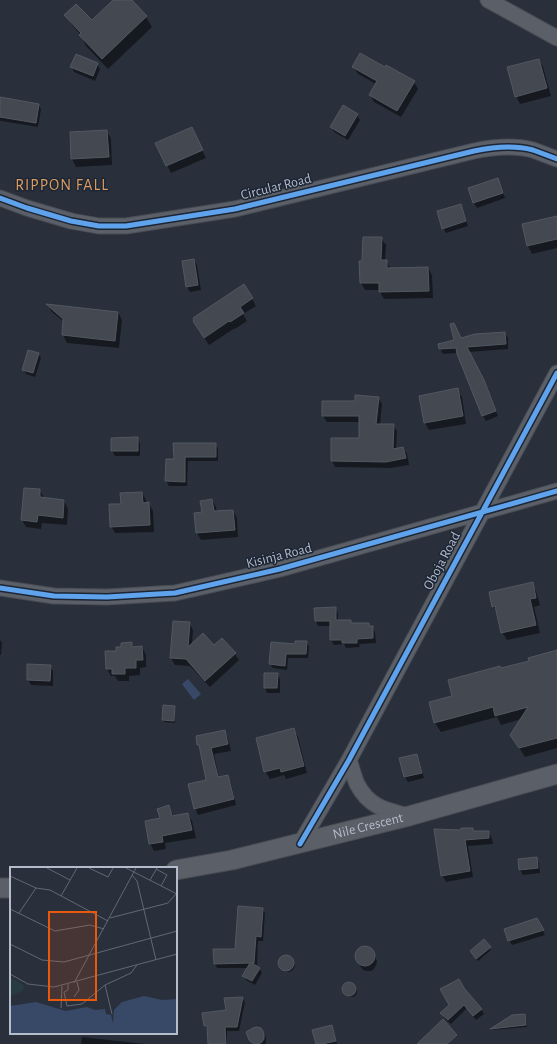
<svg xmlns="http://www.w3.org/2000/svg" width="557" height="1044" font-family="'Alegreya Sans',sans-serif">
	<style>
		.water { fill: #374967 }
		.shadow { fill: #0007 }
		.building { fill: #434851; stroke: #525861 }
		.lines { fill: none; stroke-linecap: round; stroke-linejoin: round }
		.minor-casing { stroke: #474b53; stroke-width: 17 }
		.tertiary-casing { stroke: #474b53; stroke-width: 21 }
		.minor { stroke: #5b5f67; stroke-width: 15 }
		.tertiary { stroke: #5b5f67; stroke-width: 19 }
		.cycleway-casing { stroke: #1d2635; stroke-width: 8 }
		.cycleway { stroke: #60a3ed; stroke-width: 5 }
		.labels { text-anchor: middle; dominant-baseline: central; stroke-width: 3; stroke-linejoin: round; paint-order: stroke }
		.street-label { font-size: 14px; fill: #b4bccb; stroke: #1d2635 }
		.quarter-label { font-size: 16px; letter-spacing: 1px; fill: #db9b5f; stroke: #1d2635 }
		.inset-road { fill: none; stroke: #616875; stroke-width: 1 }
		.view { fill: #e8590c; fill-opacity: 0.15; stroke: #e8590c; stroke-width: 2 }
		.inset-edge { fill: none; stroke: #b4bccb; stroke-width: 2 }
	</style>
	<rect width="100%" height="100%" fill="#2a303b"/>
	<path class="water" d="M188,679L201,694L194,700L182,684Z"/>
	<path class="shadow" d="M115,0H131L146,17L152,27L108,69L86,46L81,35L72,25L66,15L92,22Z
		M539,60L543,67L551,96L520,104L516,96Z
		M97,64L100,69L95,81L74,72L72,67Z
		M353,67L414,82L418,89L401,117L374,102L370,95L376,84L358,74Z
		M38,104L41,109L38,127L1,121L0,120V106Z
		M357,115L360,120L348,140L334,132L331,127Z
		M192,128L206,158L171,173L157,144Z
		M107,131L111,139L112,165L76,167L72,159L71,133Z
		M500,184L505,198L477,208L474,203Z
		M461,205L463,210L468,226L446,233L443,228Z
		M557,217V248L532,254L528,246L523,225Z
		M381,238L386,245L385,261H386L391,269L428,268L432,275L433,298L384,299L380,292V290H365L361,283L363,262Z
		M194,260L197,265L201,290L190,292L187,287L183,262Z
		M252,299L256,306L243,314L247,321L235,329V328L209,345L198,329Z
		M48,306L118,312L122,320L119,348L67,343L63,335L64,322L52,312Z
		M505,333L508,338V349L468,352L486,386L498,416L486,421L483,416L458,353L443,354L440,349Z
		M38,353L41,358L35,377L26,374L23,369Z
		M457,390L462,397L466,424L429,430L425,423Z
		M378,398L382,404L380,425H393L397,431L396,449L403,448L407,454L409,465L390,468L335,467L332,461L360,439V422H327L323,416L356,402Z
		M137,438L140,443V456H115L112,451V439Z
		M215,444L218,449V461H188L187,486H169L166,481L175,460Z
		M40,490L44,498L64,501L68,509L67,525L42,523L41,529L26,527L22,520Z
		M142,493L146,500V504H149L153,511L154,532L115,533L111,526Z
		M212,500L216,507L217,512L233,511L237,518L238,537L201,540L197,533L204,513Z
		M532,583L536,591L540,605L534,607L540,633L507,640L502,632L498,614L493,606Z
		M335,608L338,613V621H350L352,624H368L370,627H372L375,632L376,643L359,644L360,647L346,648L344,644L334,645L331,640V626H318L316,621L315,609Z
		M189,623L193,630L192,644L214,646L235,654L239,660L210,687L190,666L175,665L171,658Z
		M0,640L2,643L1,655H0Z
		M306,642L309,646L308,658H288L287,670L273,668L270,664L296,645Z
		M132,644L134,648L142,647L146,655V667L140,668V675L129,676V681H118L115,676H111L107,669L117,652Z
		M557,651V748L525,757L511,735L521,719L501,725L497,717L441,732L435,723L454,697L501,669L530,661Z
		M50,666L53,671V686L31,685L28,680Z
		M277,674L280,679V693H267L265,688Z
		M163,706L174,707L175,709V723L164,722L163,720Z
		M293,730L298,737L307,773L286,779L284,775L270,779L265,771Z
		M224,732L228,738L231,751L214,754L219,778L227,776L231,783L236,805L198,815L195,808L208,781L201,750L198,745L197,736Z
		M416,755L419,760L424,778L408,782L405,777L400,759Z
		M168,806L174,817L188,814L192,821L196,838L165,843L166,849L154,851L150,843L161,819Z
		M472,829L474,832H489L492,839L493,844L468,846L473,877L446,882L442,875L462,831Z
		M536,858L539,863L540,873L523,875L520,870Z
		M262,909L265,913L263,941H258L257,967L259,968L262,973L255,985L246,980L244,976L248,968H217L215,964L236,950Z
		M537,919L545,935L512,945L509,940Z
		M484,940L491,950L478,961L472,954Z
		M366,947L370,949L373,952L377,961L376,965L374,969L371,971H367L363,970L360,966L356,957V953L359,950L362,948Z
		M283,956H287L290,957L294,963L295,966L293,970L290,972H287L284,971L280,965L279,962L281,958Z
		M348,983H351L353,985L357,990V993L355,996L353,997L347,996L344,991L343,988L345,985Z
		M464,989L481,1009L484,1014L476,1020L467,1008L451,1024L444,1018L442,1013Z
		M242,998L245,1002L239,1031H227V1044H209L208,1030L205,1026L227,1011Z
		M525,1015L526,1017L527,1027L492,1030L491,1029L513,1016Z
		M332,1026L334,1031L337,1044H317Z
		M262,1032L266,1037V1044H254L250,1040Z
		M82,1037L145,1044H81Z"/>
	<path class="building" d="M113,0H132L147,16L102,59L79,35L81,33L64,15L76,4L92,20Z
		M360,53L385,67L386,65L415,81L397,111L369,95L377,81L352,67Z
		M76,54L98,63L93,76L70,67Z
		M539,59L547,88L515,97L507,67Z
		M0,97L39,104L36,123L0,117Z
		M343,105L358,114L345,136L330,127Z
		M192,127L203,150L166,166L155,143Z
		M107,130L109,157L71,159L70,132Z
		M498,178L503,193L473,203L468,188Z
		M461,204L466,221L442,229L437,211Z
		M557,216V239L527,246L522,224Z
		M363,237H382L381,260H387V268L428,267L429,291L379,292V283H360L359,261H362Z
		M194,259L198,285L186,287L182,261Z
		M244,284L253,298L240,307L244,313L230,322L229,321L204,338L193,321L194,320L193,318Z
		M46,304L118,312L115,341L62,335L63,319Z
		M454,323L461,338L475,334L505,332L506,344L467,347L484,380L496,411L482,416L457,354L456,348L439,349L438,344L454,340L450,324Z
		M28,350L39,353L33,373L22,370Z
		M458,388L463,416L424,423L419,396Z
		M355,395L379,397L376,424H394L393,449L403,447L406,458L386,462L331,461V438H359V416H322V401H355Z
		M138,437V451H111V438Z
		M173,443H216V457H185V482L165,481L166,459H174Z
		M24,488L40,489V497L64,500L63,518L38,515L37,522L21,520Z
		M142,492L143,503L149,502L150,525L110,527L109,504H121L120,493Z
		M212,499L214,511L233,510L235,530L196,533L194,513L202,512L200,501Z
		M533,582L536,598L530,599L536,625L501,633L495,606L492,607L489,592Z
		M336,607V620H351V623H369V626H373V638L357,639V643H342V640H330V621H315L314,608Z
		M173,621L190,622L188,647L203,633L214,645L222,638L236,653L205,681L186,659L170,658Z
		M295,641H307L306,654H286L285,666L269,664L271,642L295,644Z
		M132,642V647L142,646L143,660H136V668H125V674H112V669H106L105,651H116V647H121V643Z
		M557,650V738L519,748L510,735L528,707L495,716L493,707L434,723L429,702L452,696L448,680L500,666L501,668L529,661L528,658Z
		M27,664L51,665L50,681L27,680Z
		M264,673H278L277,688H264Z
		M163,705L175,706L174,721L162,720Z
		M294,728L304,766L281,772L280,768L264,772L256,738Z
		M225,730L228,744L211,748L218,777L228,775L234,799L194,809L188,784L206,780L199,745H197L196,736Z
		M417,754L422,773L404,777L399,758Z
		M169,805L172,816L188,813L192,830L162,836L163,842L149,844L145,821L160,818L157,809Z
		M461,828H473V831H489V838L465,840L470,871L441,876L434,829L461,830Z
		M537,857L538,868L519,870L518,859Z
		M238,906L263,908L261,937L256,936L254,963H252L260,968L252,981L242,976L250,963L214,964L213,949H235Z
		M537,918L544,930L508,941L504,929Z
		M484,939L491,947L476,959L470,951Z
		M355 956a10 10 0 1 1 20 0a10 10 0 1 1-20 0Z
		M278 963a8 8 0 1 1 16 0a8 8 0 1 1-16 0Z
		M459,979L464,988L482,1009L473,1016L464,1005L448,1020L440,1013L449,1005L440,989Z
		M342 989a7 7 0 1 1 14 0a7 7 0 1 1-14 0Z
		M243,997L237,1027H225L226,1044H208L207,1026H204L202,1013L226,1010L224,998Z
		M525,1014L526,1025L490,1029L512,1015Z
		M443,1019L457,1035L447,1044H417Z
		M332,1025L336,1041L322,1044H316L312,1030Z
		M257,1027L261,1028L263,1031L264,1035V1039L262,1042L259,1044H255L251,1042L249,1040L246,1032L253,1028Z"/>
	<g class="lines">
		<g class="minor-casing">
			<path id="minor" d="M488,0L557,38
				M0,198L27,208L71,221L99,226H126L235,209L474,151C493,147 514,145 533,150C541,153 549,156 557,159
				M0,588L54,596L107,597L175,593L280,569L557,491
				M349,760C352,768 354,777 357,784C369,807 385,810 409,816
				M300,844L349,760L557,373"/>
		</g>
		<g class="tertiary-casing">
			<g id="tertiary">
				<path id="s1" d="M176,870L232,860L409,816L557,774"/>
				<path d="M0,888H11"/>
			</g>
		</g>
		<use href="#minor" class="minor"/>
		<use href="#tertiary" class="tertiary"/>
		<g class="cycleway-casing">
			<path id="cycleway" d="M0,198L27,208L71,221L99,226H126L235,209L474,151C493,147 514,145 533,150C541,153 549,156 557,159
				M0,588L54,596L107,597L175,593L280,569L557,491
				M300,844L349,760L557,373"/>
		</g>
		<use href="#cycleway" class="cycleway"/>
	</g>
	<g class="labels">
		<g class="street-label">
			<text transform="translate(276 187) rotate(-14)">Circular Road</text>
			<text transform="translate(279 556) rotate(-14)">Kisinja Road</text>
			<text transform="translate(442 561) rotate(-62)">Oboja Road</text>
			<text stroke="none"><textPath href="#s1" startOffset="197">Nile Crescent</textPath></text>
		</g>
		<g class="quarter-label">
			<text x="62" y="185">RIPPON FALL</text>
		</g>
	</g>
	<g transform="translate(10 867)">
		<rect width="167" height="167" fill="#2a303b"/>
		<path d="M0,111L14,118L13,124L0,129Z" fill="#273b41"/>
		<path d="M134,129L152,133L167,132V166H0V139L26,135L56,144L77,140L85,143L95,142L96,147L101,148L103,156L104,143L112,135Z" fill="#374967"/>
		<path class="inset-road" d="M37,1L60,13M79,1L98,10L103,1M116,1L167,27M146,2L157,8L151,19M122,8L127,14L146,93M0,9L26,21L40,23L98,54M140,13L147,1M51,29L67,1M0,42L45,64L80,58L94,62M9,46L26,21M100,51L158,36L166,27M0,77L32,93L54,95L167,64M0,107L18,117L44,120L167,87M64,116L126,1M58,117V123L54,125L57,139L72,137L95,118M64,130L69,123L67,115M51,141L52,119M102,147L95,118L121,106L127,98"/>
		<path class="view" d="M39,45H86V133H39Z"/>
		<rect width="167" height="167" class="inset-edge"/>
	</g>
</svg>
